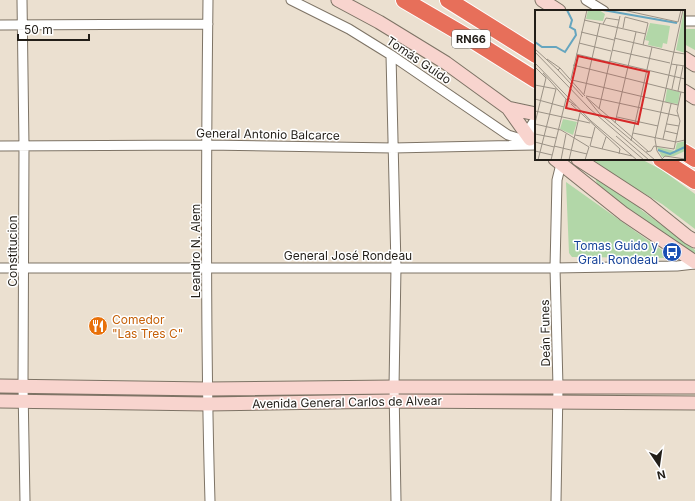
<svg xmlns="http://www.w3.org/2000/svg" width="695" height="501" font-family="Inter,sans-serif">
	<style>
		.green { fill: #b2d7a8 }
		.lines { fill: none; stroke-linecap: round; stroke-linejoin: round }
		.street-casing { stroke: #7d7365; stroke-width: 11 }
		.secondary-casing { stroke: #7d7365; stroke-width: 15 }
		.highway-casing { stroke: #fff; stroke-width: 18 }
		.street { stroke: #fff; stroke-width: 9 }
		.secondary { stroke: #f8d4ce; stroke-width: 13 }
		.highway { stroke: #e76f5a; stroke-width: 16 }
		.labels { text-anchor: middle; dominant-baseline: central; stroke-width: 3; stroke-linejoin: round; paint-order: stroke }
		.shield { fill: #fff; stroke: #64625d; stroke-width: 1 }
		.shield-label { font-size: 11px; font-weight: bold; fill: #221e18 }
		.street-label { font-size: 12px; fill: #221e18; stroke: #fff }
		.transit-label { font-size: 12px; fill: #164399; stroke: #fff; text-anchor: end }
		.food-label { font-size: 12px; fill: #c56008; stroke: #fff; text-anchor: start }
		.inset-river { fill: none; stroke: #65a5bf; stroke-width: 2 }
		.inset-road { fill: none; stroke: #9b9286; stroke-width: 1 }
		.view { fill: #d62828; fill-opacity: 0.15; stroke: #d62828; stroke-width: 2 }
		.inset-edge { fill: none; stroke: #221e18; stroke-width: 2 }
	</style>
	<rect width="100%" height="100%" fill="#ebe0d0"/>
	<path class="green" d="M684,29H695V50L684,44Z
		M590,159H641L662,170L695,194V229L662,204L606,171Z
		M595,177L641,205L640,209L695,250V255L627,210L597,184Z
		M566,182L673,258L572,257L569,253Z"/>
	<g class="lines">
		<g class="street-casing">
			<path id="street" d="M22,0L24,146L23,386L25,501
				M208,0C206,167 205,334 210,501
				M291,0L349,29L391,55L508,135L531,142
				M586,0L604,11
				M684,21H695
				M0,25L208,24
				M391,55L396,267L394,387L396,501
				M530,139C528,131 530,125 536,120
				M0,146L207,145L393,148L535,145
				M0,268H555L677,266L695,264
				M556,501L558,387L555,268L557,180L561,164"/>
		</g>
		<g class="secondary-casing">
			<path id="secondary" d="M338,0L379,22L446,63L508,108L530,139
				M542,0L559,11
				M684,58L695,65
				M684,91L695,98
				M508,108L536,114
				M555,159L624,214L695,262
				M578,159L647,204L688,237L695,241
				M0,386L207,389L394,387H695
				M0,401L207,404L394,401L695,403"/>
		</g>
		<g class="highway-casing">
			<path id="highway" d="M404,0L469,38L536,80
				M448,0L536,55
				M684,152L695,159
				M661,159L695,181"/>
		</g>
		<use href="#street" class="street"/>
		<use href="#secondary" class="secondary"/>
		<use href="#highway" class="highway"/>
	</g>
	<defs>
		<g id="bus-disc" transform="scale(1)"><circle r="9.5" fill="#1a4fb4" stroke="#fff"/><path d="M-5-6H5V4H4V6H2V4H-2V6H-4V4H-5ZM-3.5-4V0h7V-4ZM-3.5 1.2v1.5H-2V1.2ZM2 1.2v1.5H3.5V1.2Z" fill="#fff"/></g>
		<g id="restaurant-disc" transform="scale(1)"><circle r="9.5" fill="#e8710a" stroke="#fff"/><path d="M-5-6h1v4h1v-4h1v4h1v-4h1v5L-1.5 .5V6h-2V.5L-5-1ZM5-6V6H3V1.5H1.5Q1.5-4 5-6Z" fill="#fff"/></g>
	</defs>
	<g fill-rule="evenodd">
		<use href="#bus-disc" x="672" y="252"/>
		<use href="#restaurant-disc" x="98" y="326"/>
	</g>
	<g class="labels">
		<rect class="shield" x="452" y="30" width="38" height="18" rx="3"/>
		<g class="shield-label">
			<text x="471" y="39">RN66</text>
		</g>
		<g class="street-label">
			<text transform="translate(419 60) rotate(34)">Tomás Guido</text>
			<text transform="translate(268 134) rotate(1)">General Antonio Balcarce</text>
			<text transform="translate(12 251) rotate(-90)">Constitucion</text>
			<text transform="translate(195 251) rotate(-90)">Leandro N. Alem</text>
			<text x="348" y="255">General José Rondeau</text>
			<text transform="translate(545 333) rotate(-91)">Deán Funes</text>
			<text transform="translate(347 402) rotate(-1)">Avenida General Carlos de Alvear</text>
		</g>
		<g class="transit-label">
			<text x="658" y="245">Tomas Guido y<tspan x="658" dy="14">Gral. Rondeau</tspan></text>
		</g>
		<g class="food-label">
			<text x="112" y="319">Comedor<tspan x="112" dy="14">"Las Tres C"</tspan></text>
		</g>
	</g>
	<g transform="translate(535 10)">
		<rect width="150" height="150" fill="#ebe0d0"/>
		<path d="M53,0H64L70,4L68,11L51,9ZM149,0H150V43L141,40ZM115,13L135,16L132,34L128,33L127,38L113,35L114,31L110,30ZM132,79L145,82L143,94L130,92ZM28,109L42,112L38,125L25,119ZM150,131V141L139,146L127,147L122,137L140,141L142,133Z" fill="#b2d7a8"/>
		<path class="inset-river" d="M68,0L142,13M0,32L7,37H21L30,42L41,25L40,20L35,17L37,10L32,0M123,140L135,144L150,137"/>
		<path class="inset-road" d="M88,0L143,12L146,0M49,10L111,24M68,14L71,8L84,10M88,18L90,7L113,13L108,35M46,22L79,30M79,28L138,42M44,33L76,41M0,39L23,60M77,40L135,53M0,42L55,99L114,150M138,42L150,44M41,44L74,52M12,49L25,58M74,51L150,69M0,53L56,111L102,150M136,54L150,56M38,55L150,83M0,57L11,68L0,113M8,63L31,89L41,96M36,69L52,0M37,70L143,95M0,75L21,79L3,150M137,79L142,55M143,81L148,56M49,84L65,13M51,86L143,106M48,87L23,60L25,58L50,86M51,87L64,103L120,150M51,87L114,142M0,89L29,97M36,94L85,139L84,144M64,99L85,6M0,101L55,113M82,107L123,116M80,113L101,22M0,114L26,120L54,137M132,114L144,116M130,121L143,124M98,123L141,132L150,130M0,124L21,128M40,125L57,128M81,126L109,150M128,129L136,94M96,131L117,37M0,132L19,137M19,136L52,144M55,136L97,146M55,136L60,117M67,139L71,127M0,141L17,145M111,142L116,141L119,136L139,139L145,111L142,101L146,82M127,149L130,146L150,149M16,150L31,89M26,150L31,124M34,150L45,103M50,150L54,137M128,150L122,141L120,129L148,0"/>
		<path class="view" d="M43,46L114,62L103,114L31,98Z"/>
		<rect width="150" height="150" class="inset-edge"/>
	</g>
	<g transform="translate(659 465) rotate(167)" stroke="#ffffff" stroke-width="3" paint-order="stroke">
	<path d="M0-3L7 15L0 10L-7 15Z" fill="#221e18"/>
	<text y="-6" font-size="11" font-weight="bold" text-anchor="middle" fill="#221e18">N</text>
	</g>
	<path d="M18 34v6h71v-6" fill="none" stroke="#221e18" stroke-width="2"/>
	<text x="24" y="34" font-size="12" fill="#221e18" stroke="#ffffff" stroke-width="3" paint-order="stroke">50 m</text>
</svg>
